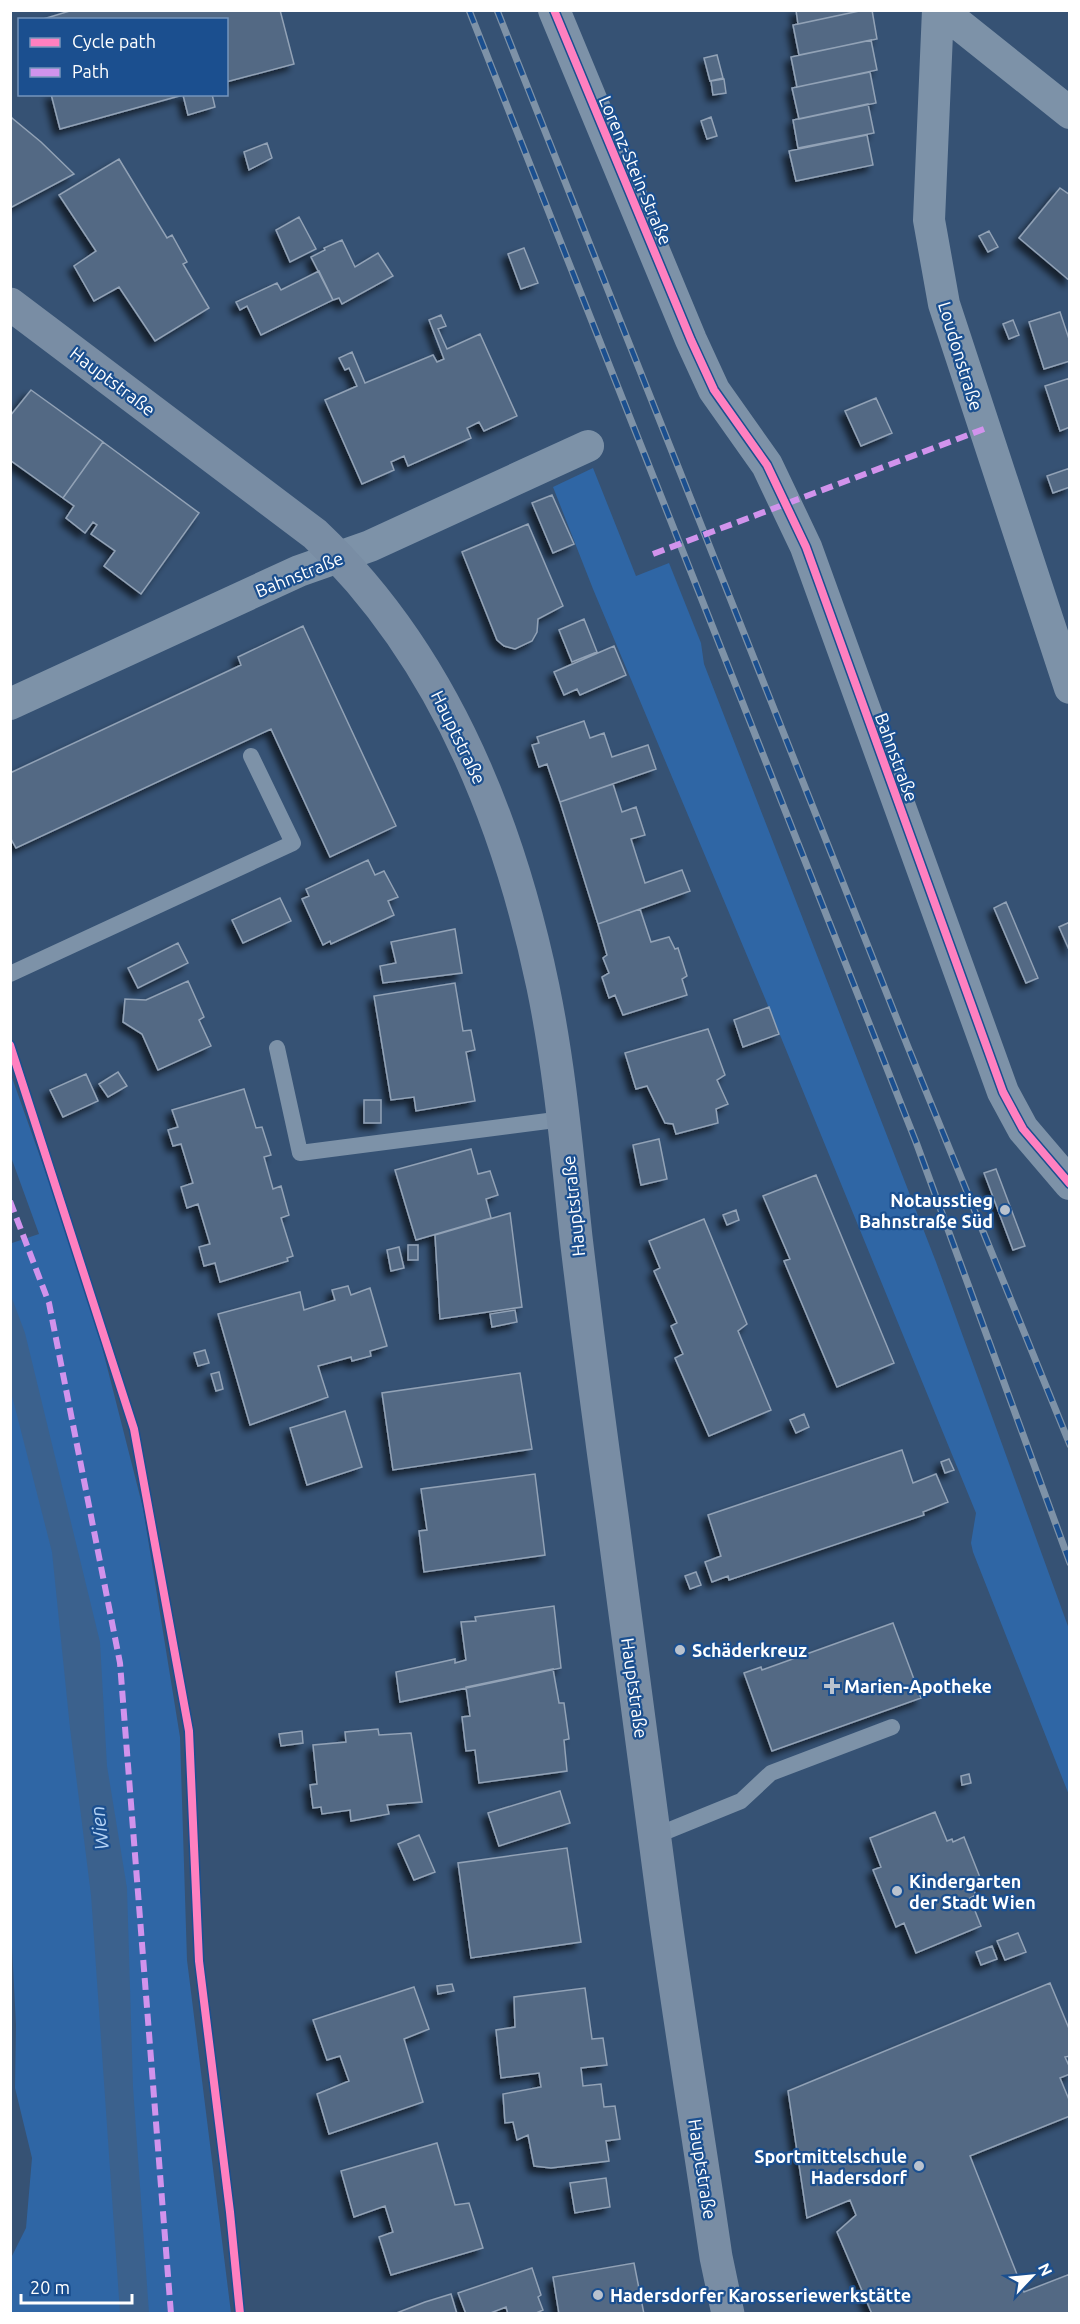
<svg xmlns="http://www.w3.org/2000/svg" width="1080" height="2324" font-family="Ubuntu,sans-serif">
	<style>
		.green { fill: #2f66a5 }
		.water { fill: #3b618d }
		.building { fill: #526984; stroke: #92a2b6; stroke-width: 1.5; filter: url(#shadow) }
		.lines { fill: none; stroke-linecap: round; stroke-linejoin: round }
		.service { stroke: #7d92a8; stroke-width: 16 }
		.minor { stroke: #7d92a8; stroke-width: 32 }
		.secondary { stroke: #798da4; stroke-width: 33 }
		.rail-casing { stroke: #7e92a7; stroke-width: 7 }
		.rail { stroke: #1b4f8f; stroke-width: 4.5; stroke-dasharray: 14; stroke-linecap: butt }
		.quiet { stroke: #d193ec; stroke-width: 6; stroke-dasharray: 12 6; stroke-linecap: butt }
		.cycleway-casing { stroke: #1b4f8f; stroke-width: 11 }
		.cycleway { stroke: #ff80c0; stroke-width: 8 }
		.poi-dot { fill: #b9c2ce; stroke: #1b4f8f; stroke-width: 2 }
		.labels { text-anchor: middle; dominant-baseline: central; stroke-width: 4.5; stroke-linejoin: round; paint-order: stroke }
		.street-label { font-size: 18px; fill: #fff; stroke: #1b4f8f }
		.poi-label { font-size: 18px; font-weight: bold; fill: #fff; stroke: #1b4f8f; text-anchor: start }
		.water-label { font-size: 20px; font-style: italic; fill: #b5d3f5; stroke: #1b4f8f }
	</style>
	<defs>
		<filter id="shadow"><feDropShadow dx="-5.5" dy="5.5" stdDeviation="3" flood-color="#0009"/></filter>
	</defs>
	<rect width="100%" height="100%" fill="#365274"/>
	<path class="green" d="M593,468L636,576L669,563L701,643L704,664L936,1262L1069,1629V1795L973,1552L971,1543L976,1513L764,996L593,589L553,487Z
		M10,1072L88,1292L143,1508L180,1737L187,1960L231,2313H11V2258L26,2228L32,2158L15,2088L16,2025L10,1908V1240L12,1243L39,1234L11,1157Z"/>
	<path class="water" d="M10,1293L25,1333L100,1642L107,1766L127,1888L133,2087L149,2313H120L91,1895L70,1728L52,1552L11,1392Z"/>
	<path class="building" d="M73,10H280L294,64L226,82V20H40Z
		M796,10H864L798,24Z
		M864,10H872L877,39L799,55L793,25Z
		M871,40L877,70L797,87L791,57Z
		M717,55L723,78L710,81L704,58Z
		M870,72L876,103L799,119L792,88Z
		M724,79L726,93L713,95L711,81Z
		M51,94H212L215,107L188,115L183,95L60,129Z
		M868,104L874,133L798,148L793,120Z
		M10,115L12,118L41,142L74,174L10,208Z
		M711,117L717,136L707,139L701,121Z
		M867,135L873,165L796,181L789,151Z
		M267,143L272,158L249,170L244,152Z
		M119,159L167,238L172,235L187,262L183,264L209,308L155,341L119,287L94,301L74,266L96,251L59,195Z
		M1060,188L1070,195V281L1019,238Z
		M299,217L316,249L290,262L276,230Z
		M989,231L998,247L988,252L979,236Z
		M342,240L355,267L378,253L393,276L342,304L339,298L333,300L311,257L325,250L324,248Z
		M524,248L538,283L521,289L508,254Z
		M319,271L333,300L261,335L247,306L240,310L236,302L277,283L281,290Z
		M1060,312L1070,342V361L1044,369L1029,322Z
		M441,315L446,326L438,329L447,349L480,334L517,416L484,431L479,422L467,428L471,438L408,466L404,456L391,462L394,470L362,484L325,400L357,386L349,368L345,370L339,358L352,352L365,383L433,355L437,362L444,359L429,320Z
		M1013,320L1019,335L1009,339L1003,324Z
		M1070,378V427L1060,431L1045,386Z
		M31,390L103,442L63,498L10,460V416Z
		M876,398L892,433L861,446L845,411Z
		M103,442L199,513L141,594L104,566L115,551L91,534L97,525L93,522L85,533L66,518L74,506L63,498Z
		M1070,468V487L1053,493L1047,476Z
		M552,495L574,544L553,553L532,503Z
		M528,524L563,606L538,619L537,632L532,641L515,649L504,646L497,640L462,552Z
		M584,619L597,652L572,662L559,630Z
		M303,626L396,826L330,857L271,729L16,848L10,837V773L241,665L238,657Z
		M614,646L626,675L580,695L577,689L564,695L554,672Z
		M584,721L590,738L604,733L612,757L648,745L656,769L560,802L547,764L539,767L532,745L539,743L537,737Z
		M613,784L622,812L636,807L645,835L631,839L645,883L682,870L690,891L598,924L560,802Z
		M368,860L375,875L384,871L398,897L388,901L394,915L331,944L330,941L323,945L302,899L309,896L306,889Z
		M280,898L291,921L243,943L232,920Z
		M1006,902L1038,978L1026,983L994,908Z
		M640,909L651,942L669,937L675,949L678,948L687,976L682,979L687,995L623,1015L615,995L609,998L602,977L609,973L603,958L607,955L598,924Z
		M1070,922V952L1059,927Z
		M455,929L462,973L383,983L380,966L396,963L391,942Z
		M178,943L188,963L138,988L128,968Z
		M188,981L204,1017L199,1020L211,1046L158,1070L142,1034L123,1022L125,999L146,1000Z
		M455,983L463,1031L471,1030L475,1050L466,1052L475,1101L416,1111L414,1097L391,1100L374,996Z
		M769,1007L779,1034L743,1047L734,1020Z
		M708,1029L725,1075L717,1080L728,1104L716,1109L718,1123L676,1134L673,1124L665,1123L647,1086L636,1089L625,1053Z
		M118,1072L127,1086L108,1097L99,1084Z
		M86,1074L98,1101L63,1117L50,1090Z
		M244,1089L256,1128L262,1127L271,1155L264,1157L273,1189L281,1186L289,1215L281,1218L293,1256L287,1258L288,1261L220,1282L215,1263L204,1266L199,1247L210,1244L198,1204L187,1208L181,1187L193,1183L181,1144L173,1146L168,1130L178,1127L172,1110Z
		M364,1100H381V1123H364Z
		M659,1139L667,1179L641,1185L633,1145Z
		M471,1149L478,1174L490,1171L498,1195L486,1199L491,1218L416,1240L395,1170Z
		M996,1169L1025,1246L1013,1250L984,1173Z
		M816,1175L894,1363L837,1387L784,1261L790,1259L763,1196Z
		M736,1210L739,1220L727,1225L723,1215Z
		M510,1213L522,1307L440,1319L435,1235Z
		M704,1219L747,1324L738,1331L771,1410L709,1436L675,1358L683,1354L671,1326L677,1323L654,1271L660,1268L649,1241Z
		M408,1245H418V1260H408Z
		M399,1247L404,1268L391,1271L387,1250Z
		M348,1286L351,1295L370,1288L387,1346L370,1351L371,1356L352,1361L351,1357L318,1366L328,1397L250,1425L218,1314L300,1292L304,1310L335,1300L332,1290Z
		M515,1310L517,1322L492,1327L490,1314Z
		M205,1350L209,1363L198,1366L194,1353Z
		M219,1372L223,1389L216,1391L211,1374Z
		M520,1373L532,1449L393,1470L382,1393Z
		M345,1411L362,1467L307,1485L290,1428Z
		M804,1414L809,1427L796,1433L790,1420Z
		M902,1450L913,1483L936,1474L948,1502L923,1512L924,1515L729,1580L728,1576L712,1582L705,1562L721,1556L708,1515Z
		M949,1459L954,1470L945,1473L941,1462Z
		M535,1474L545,1555L424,1572L419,1531L427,1530L421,1489Z
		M696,1572L701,1585L690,1589L685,1576Z
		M554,1606L561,1668L400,1702L396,1672L455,1659V1663L466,1660L461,1622L476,1621L475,1617Z
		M893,1623L921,1698L772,1751L744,1673L761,1667L762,1670Z
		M553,1669L559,1703H564L569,1739L564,1740L567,1771L479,1783L475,1750L466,1751L462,1717L470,1716L466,1687Z
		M378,1729L379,1735L411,1733L422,1802L387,1805L389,1814L351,1821L350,1810L322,1814L321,1807L313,1808L310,1785L317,1784L313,1745L346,1742L345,1732Z
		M302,1731L303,1743L281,1746L279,1734Z
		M969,1774L971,1783L962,1785L961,1776Z
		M560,1791L570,1823L499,1846L488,1813Z
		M935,1812L947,1841L952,1839L953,1842L964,1837L983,1885L973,1889L976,1895L970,1898L981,1926L916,1953L904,1923L896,1927L873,1870L881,1867L870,1838Z
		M419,1835L435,1872L414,1880L398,1844Z
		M567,1848L581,1942L471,1958L458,1863Z
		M1018,1933L1026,1952L1005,1960L997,1941Z
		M992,1946L997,1959L981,1965L976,1952Z
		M1050,1983L1070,2031V2056L1065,2057L1070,2068V2074L1060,2078L1070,2102V2116L970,2156L1024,2292L1070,2274V2314H872L837,2232L856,2215L850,2200L807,2218L788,2091Z
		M452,1984L454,1991L438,1994L437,1986Z
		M414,1987L429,2029L404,2039L423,2102L329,2134L317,2094L349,2081L340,2056L327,2060L313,2020Z
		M585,1988L592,2039L603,2038L607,2065L581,2068L583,2086L601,2084L604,2107L615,2106L620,2139L606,2141L609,2161L551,2168L534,2166L528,2135L517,2140L513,2122L505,2123L503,2094L541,2087L539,2073L501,2078L496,2030L515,2027L514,1997Z
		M437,2143L455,2205L469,2203L483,2248L391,2275L379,2237L393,2232L385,2206L354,2217L341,2171Z
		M606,2178L610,2207L575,2213L570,2183Z
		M634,2263L644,2314H559L553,2277Z
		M532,2268L541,2295L538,2297L543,2310L534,2314H508L506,2307L488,2314H466L458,2293Z
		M451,2294L457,2314H394L425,2302Z"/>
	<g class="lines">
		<path class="service" d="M10,974L293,843L251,756
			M277,1048L300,1153L563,1119
			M655,1836L741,1801L771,1773L892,1727"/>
		<path class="minor" d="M554,10L691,340L714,390L767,465L806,547L1003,1092L1023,1129L1070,1184
			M938,10L929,220L944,304L1070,688
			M941,10L1070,113
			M10,704L299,571L370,546L588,446"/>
		<path class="secondary" d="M10,304L315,534C442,654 508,819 543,987C560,1069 567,1153 576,1237C587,1330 599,1422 612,1515C629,1646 646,1777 664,1908C680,2025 699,2140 716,2257L728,2314"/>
		<g class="rail-casing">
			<path id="rail" d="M469,10L916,1142L1070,1563
				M497,10L908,1047L1070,1445"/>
		</g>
		<use href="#rail" class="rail"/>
		<path class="quiet" d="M653,554L984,429
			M10,1201L49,1303L120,1663L171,2314"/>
		<g class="cycleway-casing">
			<path id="cycleway" d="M554,10L691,340L714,390L767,465L806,547L1003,1092L1023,1129L1070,1184
				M10,1045L134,1429L189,1731L199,1961L230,2212L240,2314"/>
		</g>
		<use href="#cycleway" class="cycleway"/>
	</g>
	<g class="poi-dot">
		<circle cx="1005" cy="1210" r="6"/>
		<circle cx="680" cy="1650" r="6"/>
		<path d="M829 1677h6v6h6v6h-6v6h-6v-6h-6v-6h6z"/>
		<circle cx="897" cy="1891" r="6"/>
		<circle cx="919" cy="2166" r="6"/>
		<circle cx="598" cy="2295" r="6"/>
	</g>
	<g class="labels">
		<g class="street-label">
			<text transform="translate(636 170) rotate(67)">Lorenz-Stein-Straße</text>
			<text transform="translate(961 356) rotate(73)">Loudonstraße</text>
			<text transform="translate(113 381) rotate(37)">Hauptstraße</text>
			<text transform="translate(299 574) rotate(-22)">Bahnstraße</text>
			<text transform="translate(459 737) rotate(64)">Hauptstraße</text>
			<text transform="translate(897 757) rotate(70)">Bahnstraße</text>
			<text transform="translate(573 1206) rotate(-96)">Hauptstraße</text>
			<text transform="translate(635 1688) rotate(82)">Hauptstraße</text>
			<text transform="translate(703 2169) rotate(81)">Hauptstraße</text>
		</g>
		<g class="poi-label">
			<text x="993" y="1200" text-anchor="end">Notausstieg<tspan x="993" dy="21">Bahnstraße Süd</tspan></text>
			<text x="692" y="1650">Schäderkreuz</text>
			<text x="844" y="1686">Marien-Apotheke</text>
			<text x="909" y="1881">Kindergarten<tspan x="909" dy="21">der Stadt Wien</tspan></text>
			<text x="907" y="2156" text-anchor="end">Sportmittelschule<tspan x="907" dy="21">Hadersdorf</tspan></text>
			<text x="610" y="2295">Hadersdorfer Karosseriewerkstätte</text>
		</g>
		<g class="water-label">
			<text transform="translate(99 1828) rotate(-97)">Wien</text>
		</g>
	</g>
	<rect width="1080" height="2324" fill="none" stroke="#ffffff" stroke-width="24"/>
	<rect x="18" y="18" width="210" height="78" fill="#1b4f8f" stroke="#7695bc" stroke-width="1.5"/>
	<rect x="30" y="38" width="30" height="9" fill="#ff80c0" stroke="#7695bc" stroke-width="1.5"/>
	<text x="72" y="48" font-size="18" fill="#ffffff">Cycle path</text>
	<rect x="30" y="68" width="30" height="9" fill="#d193ec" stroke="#7695bc" stroke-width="1.5"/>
	<text x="72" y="78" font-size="18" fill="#ffffff">Path</text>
	<g transform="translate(1032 2276) rotate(64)" stroke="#1b4f8f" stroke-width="4.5" paint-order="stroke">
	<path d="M0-4.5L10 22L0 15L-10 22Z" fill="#ffffff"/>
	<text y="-9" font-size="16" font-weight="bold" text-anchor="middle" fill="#ffffff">N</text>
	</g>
	<path d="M21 2294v9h111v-9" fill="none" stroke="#ffffff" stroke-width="3"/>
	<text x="30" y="2294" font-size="18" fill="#ffffff" stroke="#1b4f8f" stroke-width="4.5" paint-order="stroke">20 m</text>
</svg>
